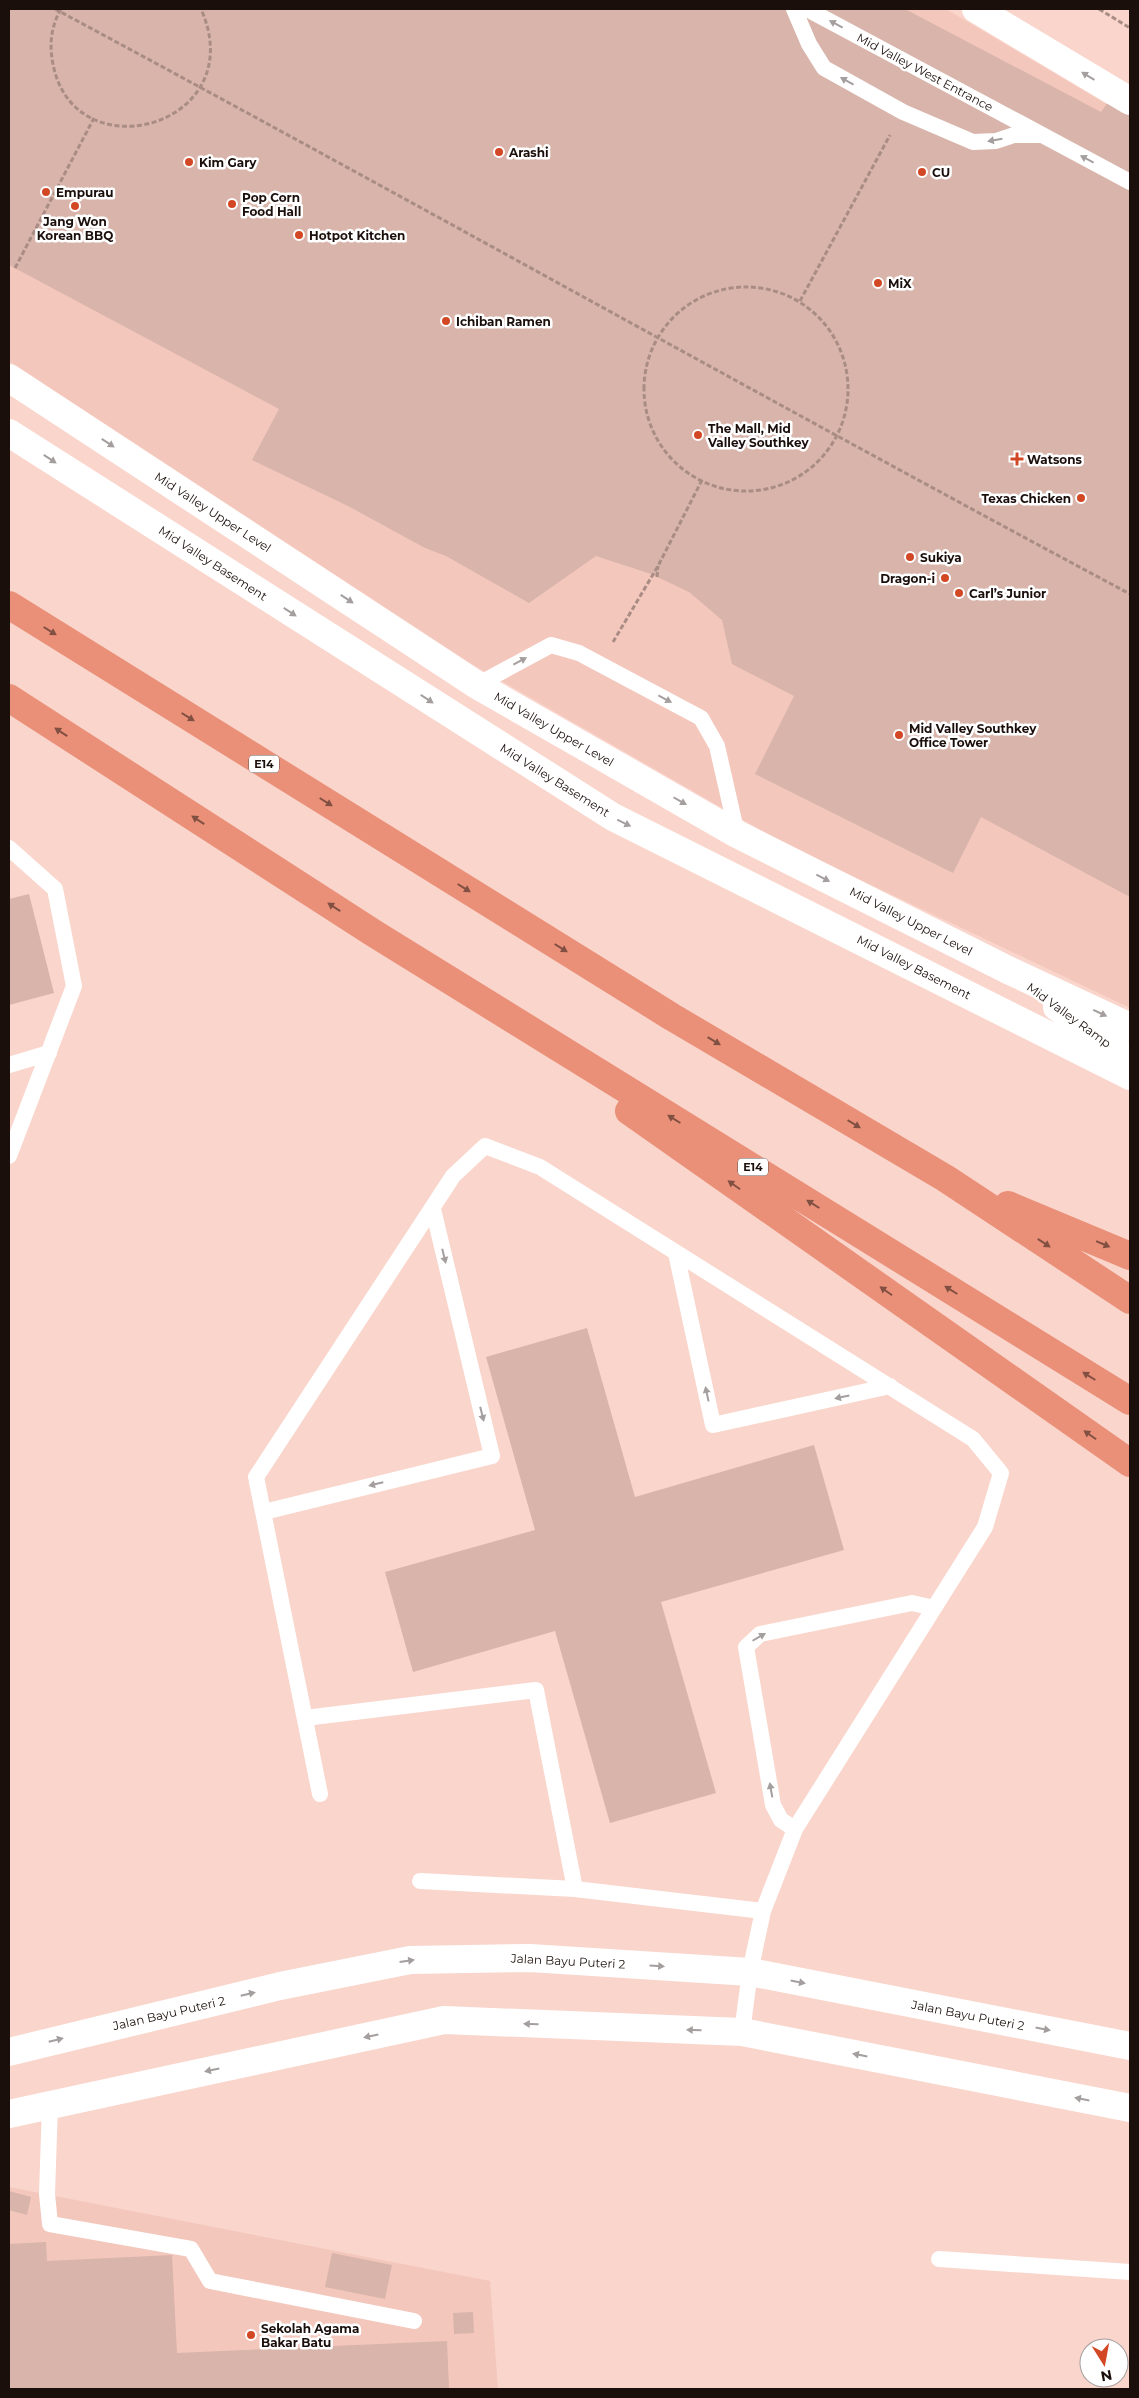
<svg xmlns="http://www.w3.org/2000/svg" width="1139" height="2398" font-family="Montserrat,sans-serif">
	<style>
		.built { fill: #f4c7bc }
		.building { fill: #d8b4aa }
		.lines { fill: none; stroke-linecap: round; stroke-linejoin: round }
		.path { stroke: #a98d85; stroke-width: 3; stroke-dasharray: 5 2.5; stroke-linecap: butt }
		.service { stroke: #fff; stroke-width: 16 }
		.minor { stroke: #fff; stroke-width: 28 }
		.motorway { stroke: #ea9079; stroke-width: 28 }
		.oneway { fill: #a49f9e }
		.oneway2 { fill: #825042 }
		.poi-dot { fill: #d24825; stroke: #fff; stroke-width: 2 }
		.labels { text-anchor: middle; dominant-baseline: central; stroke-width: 5; stroke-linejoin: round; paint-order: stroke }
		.shield { fill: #fff; stroke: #5f5755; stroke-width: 1 }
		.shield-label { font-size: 11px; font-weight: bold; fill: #1b0f0c }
		.street-label { font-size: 12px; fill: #1b0f0c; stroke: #fff }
		.poi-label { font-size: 12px; font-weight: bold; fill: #1b0f0c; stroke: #fff; text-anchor: start }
	</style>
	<rect width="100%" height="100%" fill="#fad5cb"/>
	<path class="built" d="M9,9H946L1130,118V1008L785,844L470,663L9,361Z
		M9,2187L490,2281L498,2389H9Z"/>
	<path class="building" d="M9,9H905L1101,112L1110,99L1130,111V897L981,817L953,873L755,774L794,696L732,664L722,620L689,592L651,574L596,556L529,603L446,556L425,548L348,506L252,460L279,409L9,265Z
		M29,894L54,993L9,1005V899Z
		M587,1328L635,1497L814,1445L844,1550L661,1602L716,1793L610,1823L555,1631L413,1672L385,1572L535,1530L486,1357Z
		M9,2191L31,2197L27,2215L9,2210Z
		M46,2242L47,2261L172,2255L177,2353L447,2341L449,2388L9,2389V2244Z
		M332,2253L392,2265L385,2299L325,2287Z
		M473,2312L474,2333L454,2334L453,2313Z"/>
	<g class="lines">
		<path class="path" d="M55,9C415,202 770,402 1130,594
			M61,9C51,26 49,45 53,64C74,175 253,126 201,9
			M1099,9L1130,28
			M15,268L94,118
			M644 389a102 102 0 1 1 204 0a102 102 0 1 1-204 0Z
			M800,301L890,135
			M657,577L658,566
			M613,642L658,566L702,480"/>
		<path class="service" d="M794,9L809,44L824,68L903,112L973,142L996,141L1014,135H1039
			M807,9L1130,182
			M477,685L551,645L579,653L701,718L717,746L737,834
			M9,848L55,889L74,986L9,1156
			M9,1065L49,1053
			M676,1253L713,1425L890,1386
			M264,1512L492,1456L433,1209
			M305,1718L536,1690L575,1889
			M320,1794L256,1477L453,1176L485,1146L540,1167L973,1439L1001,1473L985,1527L795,1829L763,1911L750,1972L742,2032
			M795,1829L781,1820L773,1805L746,1647L760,1634L912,1603L934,1608
			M420,1881L575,1889L763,1911
			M50,2105L47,2194L50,2224L191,2249L210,2281L414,2321
			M939,2259L1130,2272"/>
		<path class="minor" d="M976,9L1130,101
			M9,378L477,685L737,834L1008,970L1130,1027
			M9,433L613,817L1130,1076
			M1057,1007L1130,1060
			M9,2052L280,1986L410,1960L530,1958L750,1972L1130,2046
			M9,2114L444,2020L742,2032L1130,2108"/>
		<path class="motorway" d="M9,605L672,1017L945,1178L1130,1300
			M9,698L375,934L1130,1401
			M629,1111L1130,1463
			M1008,1205L1130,1256"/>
	</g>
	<defs><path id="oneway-solid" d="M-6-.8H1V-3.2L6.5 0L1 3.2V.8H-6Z" transform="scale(1.25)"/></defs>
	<g class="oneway">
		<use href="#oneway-solid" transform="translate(836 24) rotate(-152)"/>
		<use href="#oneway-solid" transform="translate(1088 76) rotate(-149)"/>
		<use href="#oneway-solid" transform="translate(847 81) rotate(-151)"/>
		<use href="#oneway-solid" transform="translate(995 140) rotate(170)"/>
		<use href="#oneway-solid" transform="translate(1087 159) rotate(-152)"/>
		<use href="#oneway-solid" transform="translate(108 443) rotate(33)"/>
		<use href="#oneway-solid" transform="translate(50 459) rotate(33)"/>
		<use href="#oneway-solid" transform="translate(347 599) rotate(33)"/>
		<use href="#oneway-solid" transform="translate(290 612) rotate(33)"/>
		<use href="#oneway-solid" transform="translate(520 661) rotate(-28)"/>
		<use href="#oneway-solid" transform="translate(427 699) rotate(33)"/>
		<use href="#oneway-solid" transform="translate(665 699) rotate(28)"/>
		<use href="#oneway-solid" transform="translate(680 801) rotate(30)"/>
		<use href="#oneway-solid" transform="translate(624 823) rotate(26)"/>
		<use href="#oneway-solid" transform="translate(823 878) rotate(27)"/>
		<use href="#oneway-solid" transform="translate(1100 1013) rotate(25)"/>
		<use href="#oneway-solid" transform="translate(444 1256) rotate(76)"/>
		<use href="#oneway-solid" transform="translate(707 1394) rotate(-102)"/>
		<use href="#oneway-solid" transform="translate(842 1397) rotate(168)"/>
		<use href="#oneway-solid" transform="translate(482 1414) rotate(76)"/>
		<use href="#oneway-solid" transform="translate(376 1484) rotate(166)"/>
		<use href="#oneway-solid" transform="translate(759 1637) rotate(-30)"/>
		<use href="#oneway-solid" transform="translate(771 1790) rotate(-100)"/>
		<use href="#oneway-solid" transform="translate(407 1961) rotate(-8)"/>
		<use href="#oneway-solid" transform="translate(657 1966) rotate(4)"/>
		<use href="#oneway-solid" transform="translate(798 1982) rotate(11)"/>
		<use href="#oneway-solid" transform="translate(248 1994) rotate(-13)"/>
		<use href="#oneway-solid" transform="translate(531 2024) rotate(-178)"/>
		<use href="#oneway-solid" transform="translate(1043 2029) rotate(11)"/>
		<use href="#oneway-solid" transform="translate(694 2030) rotate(-178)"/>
		<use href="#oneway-solid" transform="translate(371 2036) rotate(168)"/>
		<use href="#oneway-solid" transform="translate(56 2040) rotate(-14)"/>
		<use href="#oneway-solid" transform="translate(860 2055) rotate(-169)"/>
		<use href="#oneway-solid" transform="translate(212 2070) rotate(168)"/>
		<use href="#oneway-solid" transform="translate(1082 2099) rotate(-169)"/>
	</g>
	<g class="oneway2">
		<use href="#oneway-solid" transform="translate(50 631) rotate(32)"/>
		<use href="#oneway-solid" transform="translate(188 717) rotate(32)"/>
		<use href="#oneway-solid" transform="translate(61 732) rotate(-147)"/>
		<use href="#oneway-solid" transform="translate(326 802) rotate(32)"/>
		<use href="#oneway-solid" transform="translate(198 820) rotate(-147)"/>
		<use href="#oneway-solid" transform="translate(464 888) rotate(32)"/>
		<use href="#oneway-solid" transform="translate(334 907) rotate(-147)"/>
		<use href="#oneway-solid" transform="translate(561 948) rotate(32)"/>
		<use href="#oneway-solid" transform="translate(714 1041) rotate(31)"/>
		<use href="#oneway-solid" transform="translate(674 1119) rotate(-148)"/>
		<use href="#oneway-solid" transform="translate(854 1124) rotate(31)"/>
		<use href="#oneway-solid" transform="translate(734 1185) rotate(-145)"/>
		<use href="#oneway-solid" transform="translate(813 1204) rotate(-148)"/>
		<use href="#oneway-solid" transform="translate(1044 1243) rotate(33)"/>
		<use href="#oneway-solid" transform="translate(1103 1244) rotate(23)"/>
		<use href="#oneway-solid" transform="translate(951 1290) rotate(-148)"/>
		<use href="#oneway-solid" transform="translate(886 1291) rotate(-145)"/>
		<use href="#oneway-solid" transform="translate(1089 1376) rotate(-148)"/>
		<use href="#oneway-solid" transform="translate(1090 1435) rotate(-145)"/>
	</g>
	<g class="poi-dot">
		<circle cx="499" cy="152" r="5"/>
		<circle cx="189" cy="162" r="5"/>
		<circle cx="922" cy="172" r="5"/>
		<circle cx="46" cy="192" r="5"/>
		<circle cx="232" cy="204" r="5"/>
		<circle cx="75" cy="206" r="5"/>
		<circle cx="299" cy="235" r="5"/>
		<circle cx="878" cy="283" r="5"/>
		<circle cx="446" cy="321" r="5"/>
		<circle cx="698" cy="435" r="5"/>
		<path d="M1014.5 451.5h5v5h5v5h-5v5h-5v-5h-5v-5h5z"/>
		<circle cx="1081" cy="498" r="5"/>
		<circle cx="910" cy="557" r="5"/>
		<circle cx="945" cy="578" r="5"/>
		<circle cx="959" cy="593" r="5"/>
		<circle cx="899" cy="735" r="5"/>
		<circle cx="251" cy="2335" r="5"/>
	</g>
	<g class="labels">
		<g class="shield">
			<rect x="249" y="755.5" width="30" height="17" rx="4"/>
			<rect x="738" y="1158.5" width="30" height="17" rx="4"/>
		</g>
		<g class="shield-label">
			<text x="264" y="764">E14</text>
			<text x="753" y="1167">E14</text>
		</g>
		<g class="street-label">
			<text transform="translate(925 72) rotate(28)">Mid Valley West Entrance</text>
			<text transform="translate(213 512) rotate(33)">Mid Valley Upper Level</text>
			<text transform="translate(213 563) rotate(33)">Mid Valley Basement</text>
			<text transform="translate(554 729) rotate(30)">Mid Valley Upper Level</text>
			<text transform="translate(555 780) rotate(32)">Mid Valley Basement</text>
			<text transform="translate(911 921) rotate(27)">Mid Valley Upper Level</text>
			<text transform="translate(914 967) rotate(27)">Mid Valley Basement</text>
			<text transform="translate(1069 1015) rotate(36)">Mid Valley Ramp</text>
			<text transform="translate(568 1961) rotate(3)">Jalan Bayu Puteri 2</text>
			<text transform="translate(169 2013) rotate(-13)">Jalan Bayu Puteri 2</text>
			<text transform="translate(968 2015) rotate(11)">Jalan Bayu Puteri 2</text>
		</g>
		<g class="poi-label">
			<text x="509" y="152">Arashi</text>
			<text x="199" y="162">Kim Gary</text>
			<text x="932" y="172">CU</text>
			<text x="56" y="192">Empurau</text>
			<text x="242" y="197">Pop Corn<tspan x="242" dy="14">Food Hall</tspan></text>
			<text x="75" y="221" text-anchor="middle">Jang Won<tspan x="75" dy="14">Korean BBQ</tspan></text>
			<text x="309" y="235">Hotpot Kitchen</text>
			<text x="888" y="283">MiX</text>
			<text x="456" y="321">Ichiban Ramen</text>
			<text x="708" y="428">The Mall, Mid<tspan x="708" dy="14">Valley Southkey</tspan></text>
			<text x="1027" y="459">Watsons</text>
			<text x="1071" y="498" text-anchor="end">Texas Chicken</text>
			<text x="920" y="557">Sukiya</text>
			<text x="935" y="578" text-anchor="end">Dragon-i</text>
			<text x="969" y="593">Carl’s Junior</text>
			<text x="909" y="728">Mid Valley Southkey<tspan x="909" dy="14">Office Tower</tspan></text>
			<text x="261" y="2328">Sekolah Agama<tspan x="261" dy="14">Bakar Batu</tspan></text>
		</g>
	</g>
	<rect width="1139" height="2398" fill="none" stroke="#1b0f0c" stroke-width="20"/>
	<g transform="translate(1104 2363) rotate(169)"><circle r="24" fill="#ffffff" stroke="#a49f9e"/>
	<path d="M0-4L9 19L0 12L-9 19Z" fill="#d24825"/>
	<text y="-8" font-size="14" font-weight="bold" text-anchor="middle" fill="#1b0f0c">N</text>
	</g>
</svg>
